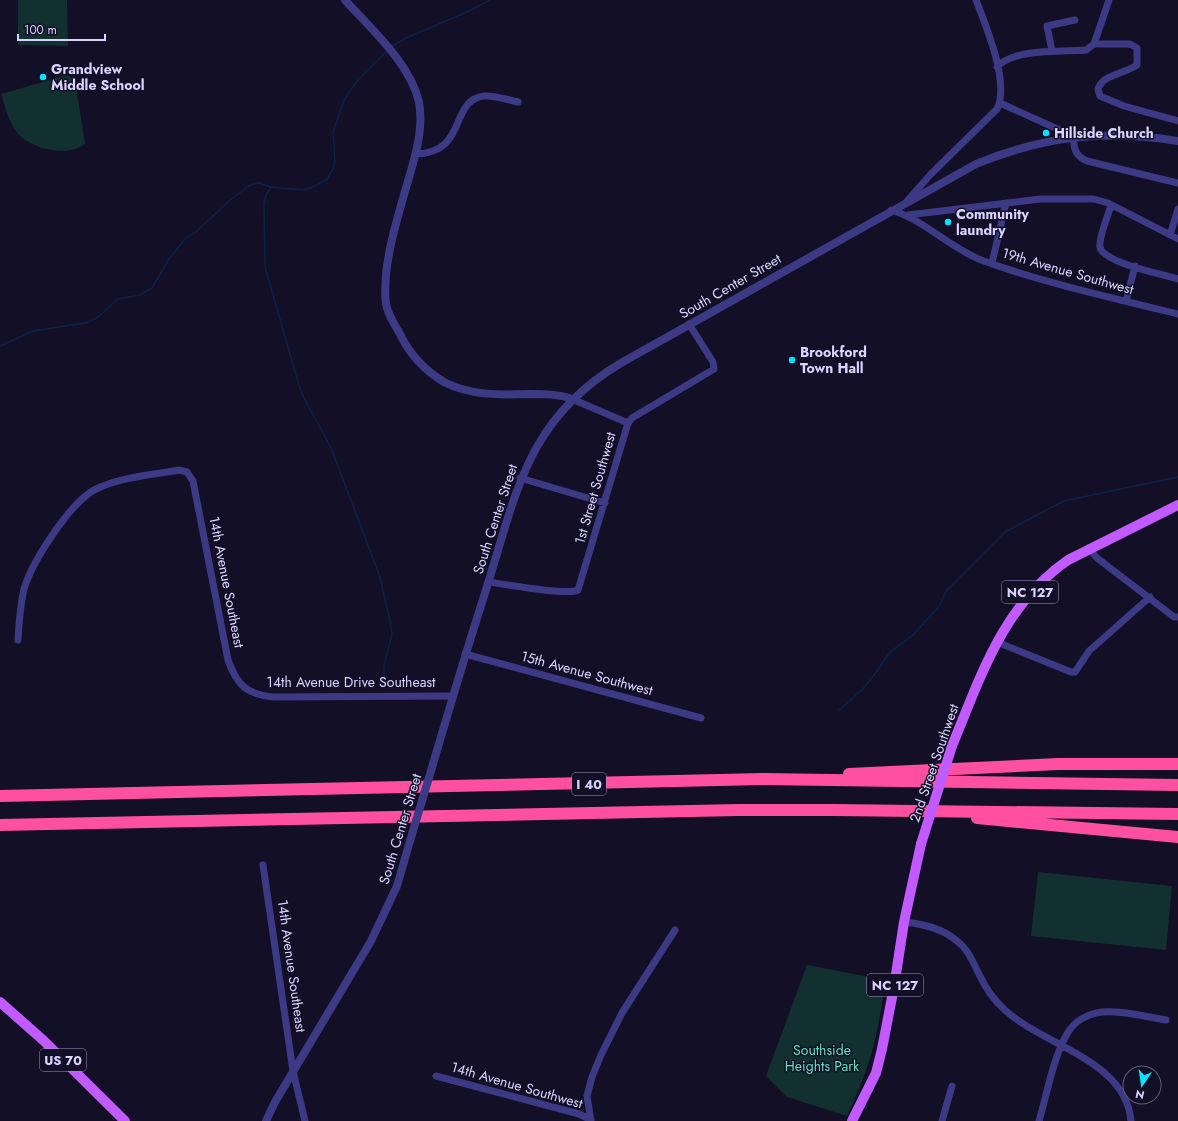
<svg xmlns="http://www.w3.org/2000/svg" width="1178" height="1121" font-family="Jost,sans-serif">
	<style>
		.green { fill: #12302f }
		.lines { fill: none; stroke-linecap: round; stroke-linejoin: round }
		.stream { stroke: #0c2248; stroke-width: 1.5 }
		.minor { stroke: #3d3a85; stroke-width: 7 }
		.tertiary { stroke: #3d3a85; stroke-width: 8 }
		.primary { stroke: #c25bff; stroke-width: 10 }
		.motorway { stroke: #ff4fa3; stroke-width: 12 }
		.tertiary-bridge { stroke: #3d3a85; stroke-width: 8 }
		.primary-bridge { stroke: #c25bff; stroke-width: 10 }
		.poi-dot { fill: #00e5ff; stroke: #130f26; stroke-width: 1.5 }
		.labels { text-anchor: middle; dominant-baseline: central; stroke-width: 3; stroke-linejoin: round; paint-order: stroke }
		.shield { fill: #130f26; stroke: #9e99be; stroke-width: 1 }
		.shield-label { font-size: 13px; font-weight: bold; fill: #d9d4ff }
		.poi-label { font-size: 14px; font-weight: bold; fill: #d9d4ff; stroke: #130f26; text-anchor: start }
		.street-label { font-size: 14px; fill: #d9d4ff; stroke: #130f26 }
		.park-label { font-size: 14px; fill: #5fe0c0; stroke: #130f26 }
	</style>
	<rect width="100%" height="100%" fill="#130f26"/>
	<path class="green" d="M18,0H67L68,46L18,45Z
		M67,75L75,80L85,144C68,157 36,150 20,136C10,126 5,107 1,94Z
		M1038,872L1172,886L1166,950L1031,936Z
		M807,965L885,980C879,1033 870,1068 847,1116L787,1097L766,1076Z"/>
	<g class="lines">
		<path class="stream" d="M392,46L406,38L467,12L490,0
			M271,187L266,195L264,203L265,267L298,382L303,396L331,448L379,574L390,620L392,634L384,665V678
			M0,346L33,331L85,323L97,318L118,299L140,295L152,288L169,259L185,239L197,231L229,201L250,185L259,183L271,187L303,190L313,187L327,179L333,169L335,161L333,132L344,100L357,81L388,50
			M839,710L862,690L877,671L890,652L913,635L940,605L946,591L1005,532L1064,501L1178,477"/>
		<path class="minor" d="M1094,44L1109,0
			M1052,51L1047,26L1075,20
			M997,67C1014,48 1063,52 1086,50L1094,44H1130L1137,48V65C1125,74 1103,74 1098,89L1100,96L1124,106L1178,121
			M1000,103L1073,136C1074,149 1075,156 1087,161L1178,183
			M416,154C468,153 449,100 484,96C495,95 508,100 518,102
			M907,201L931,174L997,109C1010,83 986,26 976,0
			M1111,205C1109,213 1098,239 1100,247C1103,263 1163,274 1178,279
			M891,210C925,220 948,247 981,260C1044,283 1112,298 1178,314
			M908,215L1040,199H1094L1108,203L1178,239
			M1170,235L1178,209
			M992,263L1006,203
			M1126,301L1135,266
			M572,399L628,423
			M520,478L605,503
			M1088,548L1097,558L1174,617H1178
			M488,582C505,584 566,596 578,590L628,423L632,418L714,369L713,362L689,324
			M18,640C19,623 20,606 24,589C32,562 70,502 96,489C121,477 151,475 179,470L187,472L193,481L228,660C237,685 246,694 273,697L453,696
			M997,642L1071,672H1075L1089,651L1150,597
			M465,654L701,718
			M263,865L293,1071L305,1121
			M904,922C923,924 942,928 957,941C969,950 973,963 980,976C986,989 995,1001 1005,1010C1044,1046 1126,1060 1131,1121
			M436,1076L579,1114L591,1120
			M591,1121L587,1096L592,1077L601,1055L622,1013L675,930
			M942,1121L952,1086
			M1039,1121C1047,1094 1053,1058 1067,1034C1074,1021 1088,1014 1102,1012C1123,1010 1146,1017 1166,1020"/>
		<path class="tertiary" d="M345,0C371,29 410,63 419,102C423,124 418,146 412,167C401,207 381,263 386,304C388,315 395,325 400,334C410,355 424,370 444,382C471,396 501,395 530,394C545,394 559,394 572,399
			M433,764C450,706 467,649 485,593C516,496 525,420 621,363L976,164C1044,136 1106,129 1178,141
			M266,1121L275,1102L371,941L397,886L410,841"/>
		<path class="primary" d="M952,746C981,676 1003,605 1068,560L1178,505
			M0,1002L43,1040L125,1121
			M852,1121L876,1073L882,1049L894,987L904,922L921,844"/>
		<path class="motorway" d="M849,774L1058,764H1178
			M0,796L763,779L1178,785
			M977,818L1178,837
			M0,825L739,810H834L1178,814"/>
		<path class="tertiary-bridge" d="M410,841L433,764"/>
		<path class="primary-bridge" d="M921,844L952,746"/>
	</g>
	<g class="poi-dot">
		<circle cx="43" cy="77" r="4"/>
		<circle cx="1046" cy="133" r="4"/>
		<circle cx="948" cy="222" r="4"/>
		<circle cx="792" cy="360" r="4"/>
	</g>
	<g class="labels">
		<g class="shield">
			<rect x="1002" y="581" width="56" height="22" rx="3"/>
			<rect x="572" y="773" width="34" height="22" rx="3"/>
			<rect x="867" y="974" width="56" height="22" rx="3"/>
			<rect x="40" y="1049" width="46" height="22" rx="3"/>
		</g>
		<g class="shield-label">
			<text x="1030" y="592">NC 127</text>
			<text x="589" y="784">I 40</text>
			<text x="895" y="985">NC 127</text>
			<text x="63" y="1060">US 70</text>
		</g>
		<g class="poi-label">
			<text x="51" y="69">Grandview<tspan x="51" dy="16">Middle School</tspan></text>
			<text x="1054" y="133">Hillside Church</text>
			<text x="956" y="214">Community<tspan x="956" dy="16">laundry</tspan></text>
			<text x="800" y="352">Brookford<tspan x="800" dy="16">Town Hall</tspan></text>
		</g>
		<g class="street-label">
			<text transform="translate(1068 271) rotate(16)">19th Avenue Southwest</text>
			<text transform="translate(730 286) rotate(-30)">South Center Street</text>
			<text transform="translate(595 488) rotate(-74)">1st Street Southwest</text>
			<text transform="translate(495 519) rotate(-72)">South Center Street</text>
			<text transform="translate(227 582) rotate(79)">14th Avenue Southeast</text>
			<text transform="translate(587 673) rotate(15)">15th Avenue Southwest</text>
			<text x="351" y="682">14th Avenue Drive Southeast</text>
			<text transform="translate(934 763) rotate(-71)">2nd Street Southwest</text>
			<text transform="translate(400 829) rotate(-73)">South Center Street</text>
			<text transform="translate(292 966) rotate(82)">14th Avenue Southeast</text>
			<text transform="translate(517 1085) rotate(16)">14th Avenue Southwest</text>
		</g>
		<g class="park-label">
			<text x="822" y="1050">Southside<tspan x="822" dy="16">Heights Park</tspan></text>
		</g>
	</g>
	<g transform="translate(1142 1085) rotate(193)"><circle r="19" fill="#130f26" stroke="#625e7d"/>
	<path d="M0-3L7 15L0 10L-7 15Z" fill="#00e5ff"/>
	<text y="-6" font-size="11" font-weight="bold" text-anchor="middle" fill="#d9d4ff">N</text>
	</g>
	<path d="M18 34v6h87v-6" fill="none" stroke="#d9d4ff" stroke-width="2"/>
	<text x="24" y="34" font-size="12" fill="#d9d4ff" stroke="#130f26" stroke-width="3" paint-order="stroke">100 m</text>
</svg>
